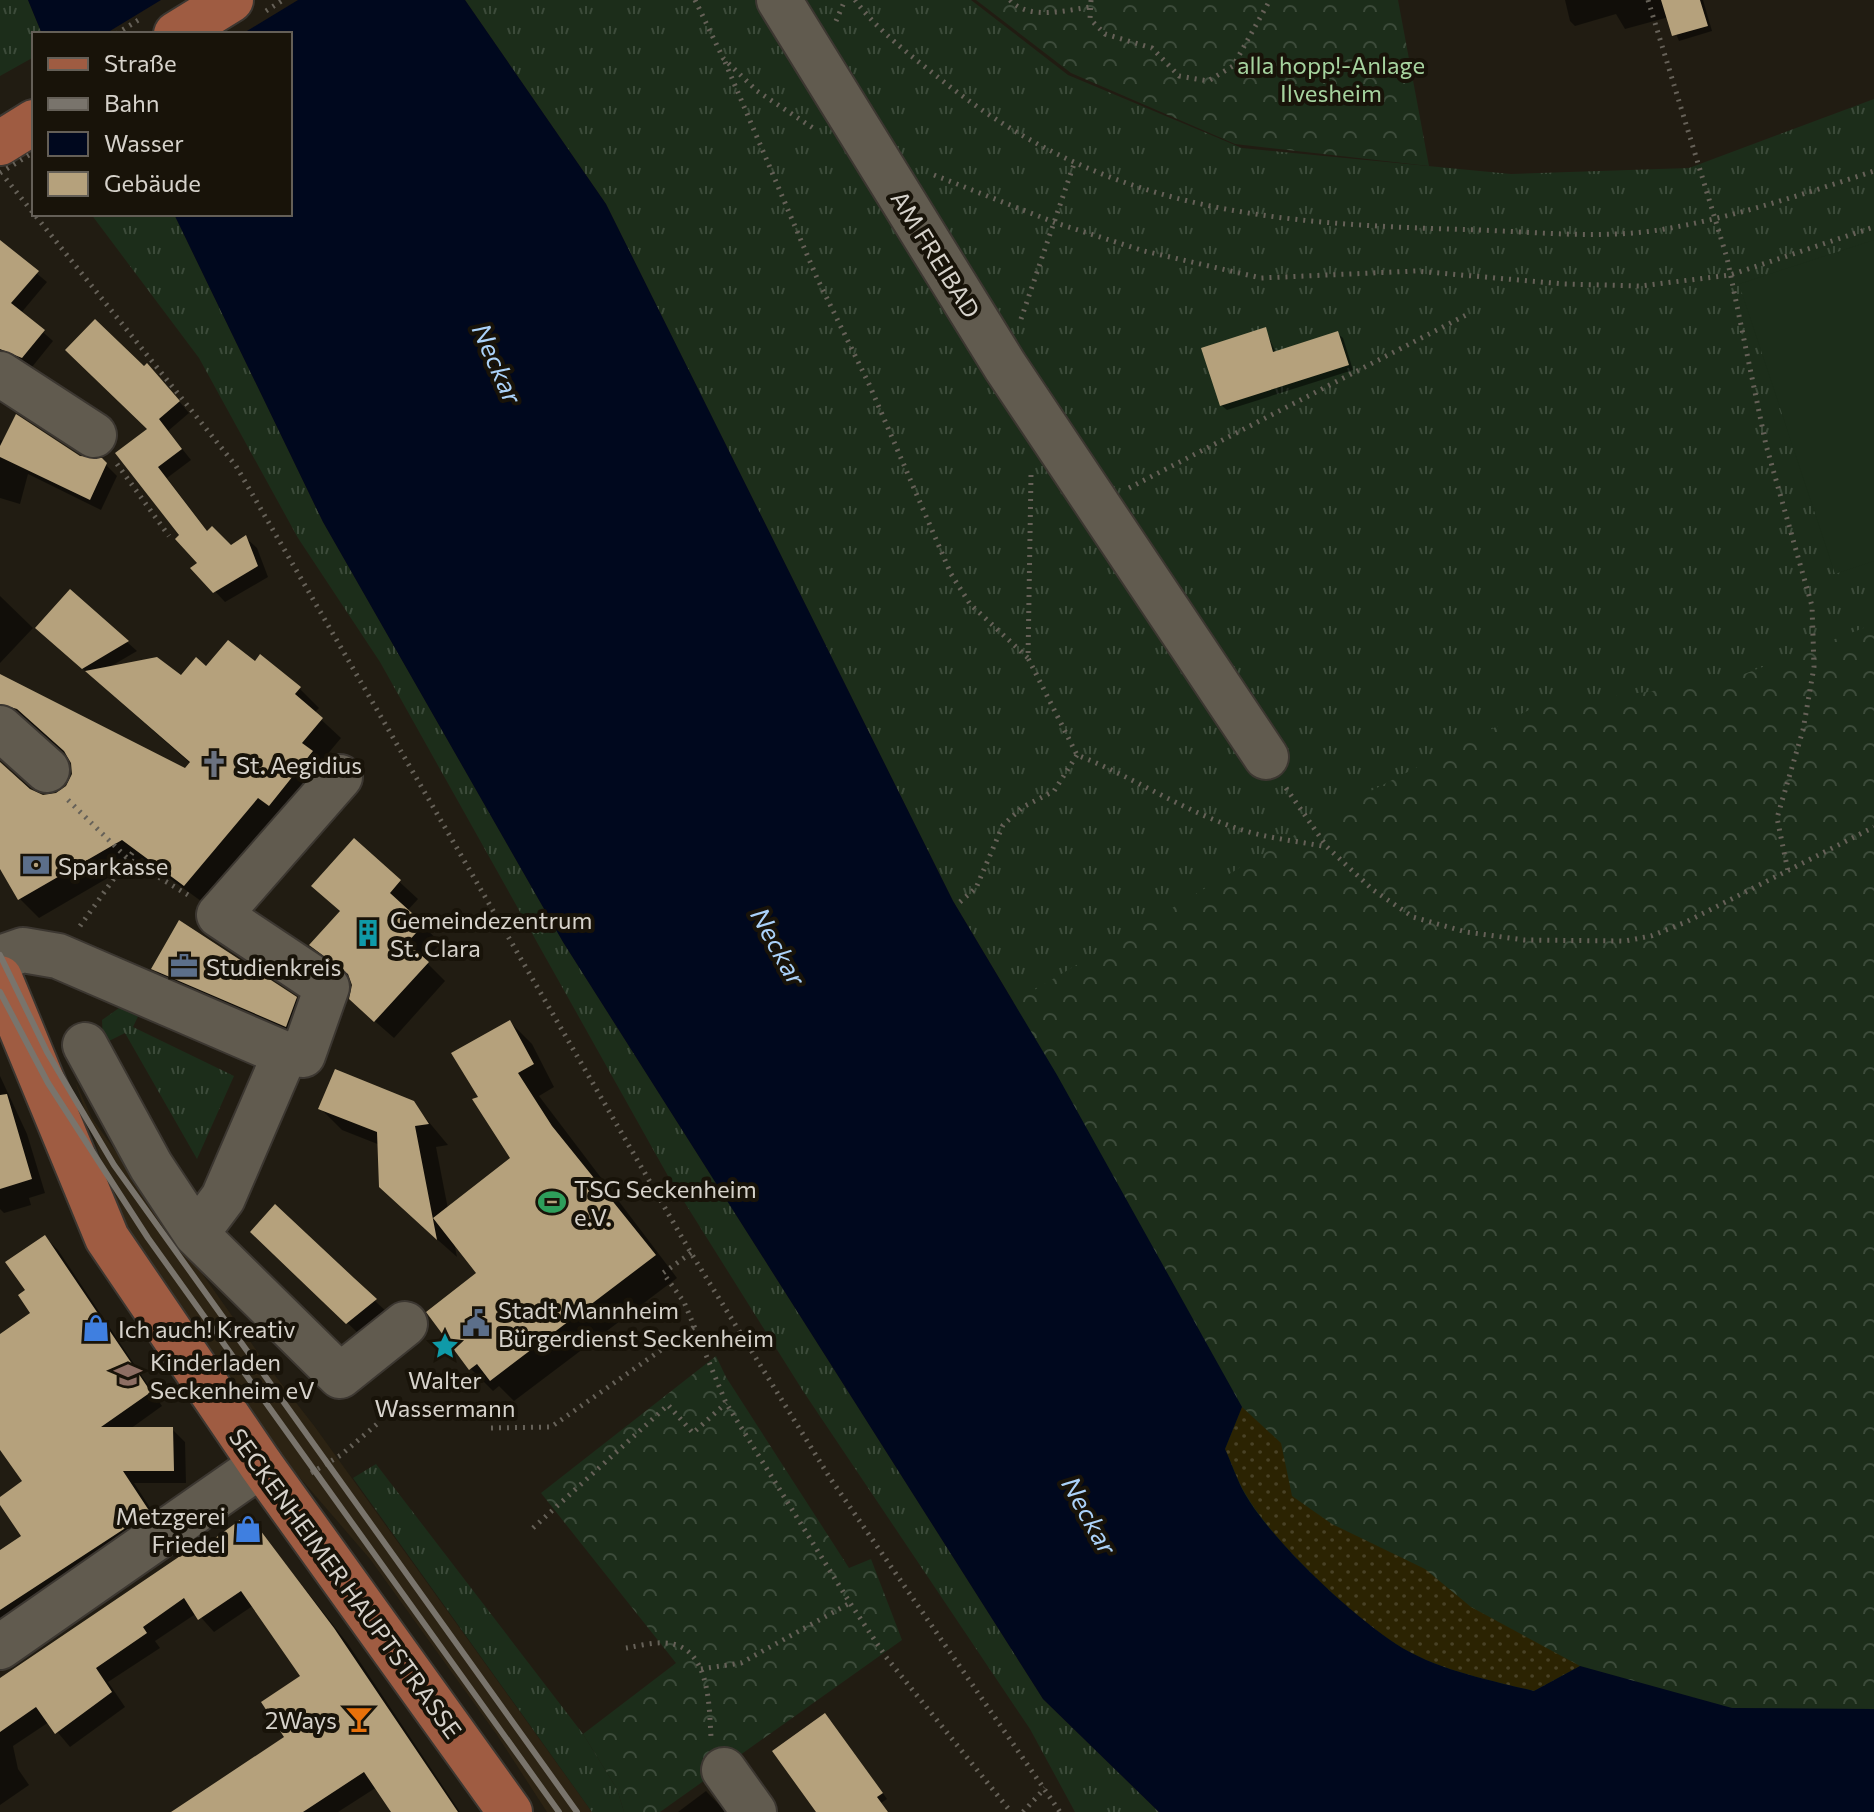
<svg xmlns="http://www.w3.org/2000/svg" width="1874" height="1812" font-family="Commissioner,sans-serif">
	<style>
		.built { fill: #2c2313 }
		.grass { fill: url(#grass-tufts) }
		.forest { fill: url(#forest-crowns) }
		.sand { fill: url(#sand-dots) }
		.pitch { fill: #1c2d1a }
		.water { fill: #00081e }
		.pier { fill: #211c12 }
		.shadow { fill: #0007 }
		.building { fill: #b5a17c }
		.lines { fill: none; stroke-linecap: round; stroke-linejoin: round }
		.minor-casing { stroke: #3c3731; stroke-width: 48 }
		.major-casing { stroke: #3c3731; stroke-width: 48 }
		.path { stroke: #666158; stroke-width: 5; stroke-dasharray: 2 6; stroke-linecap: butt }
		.minor { stroke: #615b4f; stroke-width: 44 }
		.major { stroke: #9f5c42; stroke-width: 44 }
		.rail { stroke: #79746c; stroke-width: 6 }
		.path-bridge { stroke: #666158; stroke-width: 5; stroke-dasharray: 2 6; stroke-linecap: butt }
		.labels { text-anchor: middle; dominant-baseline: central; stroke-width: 8; stroke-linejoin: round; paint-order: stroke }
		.park-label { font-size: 24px; fill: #a6d39f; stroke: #181309 }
		.street-label { font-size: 24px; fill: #d6d2cb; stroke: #181309 }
		.poi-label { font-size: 24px; fill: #d6d2cb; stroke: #181309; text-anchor: start }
		.water-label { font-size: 26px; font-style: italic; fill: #abd2f9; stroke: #181309 }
	</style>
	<defs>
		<pattern id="grass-tufts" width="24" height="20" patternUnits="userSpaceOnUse" patternTransform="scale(2)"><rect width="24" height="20" fill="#1c2d1a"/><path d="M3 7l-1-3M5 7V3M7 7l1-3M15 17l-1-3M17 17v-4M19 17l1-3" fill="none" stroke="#3c4b3a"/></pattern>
		<pattern id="forest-crowns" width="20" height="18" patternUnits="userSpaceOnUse" patternTransform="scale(2)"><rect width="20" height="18" fill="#1c2d1a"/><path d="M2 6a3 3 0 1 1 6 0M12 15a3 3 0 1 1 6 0" fill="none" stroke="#3c4b3a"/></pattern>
		<pattern id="sand-dots" width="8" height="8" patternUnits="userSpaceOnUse" patternTransform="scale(2)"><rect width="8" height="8" fill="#2b2302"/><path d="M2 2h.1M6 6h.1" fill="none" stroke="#494226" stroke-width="1.8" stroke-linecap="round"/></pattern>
	</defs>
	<rect width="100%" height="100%" fill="#211c12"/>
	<path class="built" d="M75,1081L92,1118L266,1364L315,1427L592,1812H547L497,1735L370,1559L282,1457L178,1315L117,1207Z"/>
	<path class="grass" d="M0,0H28L42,34H34V57L0,76Z
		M465,0H971L1068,75L1242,148L1511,174L1689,168L1874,99V1709L1057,1075L953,901L606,204Z
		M91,214H174L323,522L563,942L1043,1699L1159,1812H1075L1030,1729L803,1391L668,1176L380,662L298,538L199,358Z
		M131,1006L142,1008L133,1027L234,1076L197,1159L125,1033L103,1044L102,1020L119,1008Z
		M376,1464L583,1734L617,1789L624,1812H592L353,1478Z"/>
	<path class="forest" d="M976,0H1398L1429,166L1235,144L1071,73Z
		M1874,624V1812H1484L828,1113L1357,798L1535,707L1726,681Z
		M716,1356L726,1377L849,1568L871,1559L902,1640L660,1812H624L617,1789L583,1734L676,1663L541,1493Z"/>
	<path class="sand" d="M1242,1407L1281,1443L1292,1496L1332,1524L1425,1569L1471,1607L1580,1666L1534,1691C1489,1680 1436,1670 1396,1644C1350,1614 1272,1541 1245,1493C1237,1480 1232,1464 1225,1449Z"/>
	<path class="pitch" d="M1874,240V561L1835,574L1739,284Z"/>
	<path class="water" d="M28,0H465L606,204L953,901L1057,1075L1242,1407L1225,1449C1232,1464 1237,1480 1245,1494C1272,1541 1350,1614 1396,1644C1436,1670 1489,1680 1534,1691L1580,1666L1732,1708L1874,1709V1812H1159L1043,1699L563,942L323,522L174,214H290V34H42Z"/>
	<path class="pier" d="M161,0H298L242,34H105Z"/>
	<path class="shadow" d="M1565,0H1703L1712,31L1679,41L1669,17L1625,29L1616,14L1575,26L1570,21Z
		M0,243L47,282L21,313L53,341L32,367L0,356Z
		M1265,329L1276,353L1337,333L1343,338L1353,370L1227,410L1221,405Z
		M144,369L158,376L189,413L168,431L191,460L167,478L208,532L231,548L246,538L257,548L268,577L225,602L193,568L200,564L118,453L149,429Z
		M0,440L101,460L117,476L101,510L28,474L20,504L0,498Z
		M71,592L137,651L108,668L182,678L206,668L255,664L299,688L319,708L314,713L341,738L321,762L331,772L205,904L142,858L39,918L20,899L0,865V763L40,796H55L68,787L74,775L70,758L27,722L11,723L0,731V676L186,771L191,764L47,637Z
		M0,596L33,628L0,663Z
		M355,841L418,899L407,911L441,943L425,961L445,981L394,1038L370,1017L352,979L312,945L341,912L314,886Z
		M154,969L296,999L308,1011L298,1038L165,980Z
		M510,1022L532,1044L554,1087L539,1096L677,1278L514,1401L499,1386L493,1391L471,1369L429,1313L479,1274L454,1242L457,1257L403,1209L380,1145L342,1130L321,1109L413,1103L448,1145L436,1147L448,1209L513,1159L481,1097Z
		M0,1076L27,1134L45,1193L29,1198L31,1205L4,1213L0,1209Z
		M275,1207L375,1301L387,1312L359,1334L252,1232Z
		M45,1237L58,1250L162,1406L130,1429H172L185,1442L186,1483H134L162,1526L0,1634V1552L24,1537L0,1499L25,1482L0,1447V1336L33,1313L28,1291Z
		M248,1516L348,1644L460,1812H394L377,1787L338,1812H198L287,1738L303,1677L254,1605L214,1632L197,1613L155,1641L160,1648L108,1682L125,1707L70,1747L49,1722L13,1746L18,1769L29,1785L0,1805V1680L196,1555Z
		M831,1721L887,1799L881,1803L888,1812H818Z
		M706,1791L726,1812H678Z"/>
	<path class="building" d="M1661,0H1700L1708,26L1672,36Z
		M0,240L39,271L11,303L45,330L22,358L0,349Z
		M95,319L144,366L147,363L180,401L159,419L182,449L158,467L207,531L212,526L231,545L246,535L258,566L213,593L190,568L197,563L175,539L179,535L115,453L147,429L65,350Z
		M1266,327L1273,352L1338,331L1349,365L1220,406L1201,348Z
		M16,414L80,456L102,458L107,463L90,500L0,457V446Z
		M70,589L129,641L82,669L35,628Z
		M228,640L255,661L260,654L301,687L295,694L323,718L302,743L313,751L269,806L258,798L184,886L122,840L18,900L0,869V762L30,789L43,795L56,793L66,786L72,774L71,763L64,751L17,709L0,704V674L185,768L190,762L85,671L157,657L181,675L196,657L206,666Z
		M354,838L401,880L390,893L424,924L407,943L429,962L374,1022L349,999L352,985L348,974L309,945L340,911L311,886Z
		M179,920L297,997L286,1027L151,969Z
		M510,1020L534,1064L518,1073L552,1126L656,1255L490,1381L477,1364L469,1370L426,1312L476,1273L433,1218L510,1158L472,1099L478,1097L451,1053Z
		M335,1069L414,1101L429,1124L415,1126L437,1240L379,1187L377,1132L318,1109Z
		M7,1094L32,1179L0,1189V1095Z
		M275,1204L354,1278L377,1299L346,1324L250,1232Z
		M45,1235L151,1392L101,1427H173L174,1471H123L150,1512L0,1610V1550L21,1536L0,1505V1497L22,1481L0,1450V1334L30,1313L18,1295L25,1290L5,1262Z
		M248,1514L334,1628L458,1812H391L364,1772L303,1812H171L284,1737L261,1702L300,1676L241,1591L198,1620L184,1598L143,1627L147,1633L96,1668L112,1692L55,1734L36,1707L0,1732V1678L192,1548L195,1553Z
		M825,1713L883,1793L877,1797L888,1812H816L772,1751Z"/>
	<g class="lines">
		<g class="minor-casing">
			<path id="minor" d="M779,0L1005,366L1266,757
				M0,374L94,435
				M0,728L47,770
				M0,958L23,950L58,956L285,1054L223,1198L196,1234
				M85,1045L151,1166L196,1234L340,1376L405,1324
				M303,1055L327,987L219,915L340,777
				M0,1647L261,1465
				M724,1770L754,1812"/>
		</g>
		<g class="major-casing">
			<path id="major" d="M176,34L231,0
				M0,143L34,122
				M0,978L107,1238L261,1465L510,1812"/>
		</g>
		<path class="path" d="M695,0L723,58L757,91L813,128
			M855,0C877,30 910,55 939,78C1107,213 1271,224 1478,230C1537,232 1600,239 1659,230C1732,218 1804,194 1874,171
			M1010,0C1029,21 1066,10 1091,7
			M1091,0L1090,19L1105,34L1152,48L1179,76L1208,81L1233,66L1270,0
			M1648,0L1727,258L1766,445L1812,606L1814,667L1803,730L1777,818L1788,871
			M266,11L283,0
			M836,21L845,0
			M116,34L140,19
			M725,62L817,278L869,384L951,574L970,604L1028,658
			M934,175L1056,223L1144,251L1261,278L1416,271L1564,284L1641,286L1730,275L1874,227
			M6,179L236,466L691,1253L830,1478L1060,1812
			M1021,319L1074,164
			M117,464L169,536
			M1031,475L1028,658L1077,755C1131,776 1180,809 1236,828C1265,838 1297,841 1327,847
			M1129,488L1470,313
			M1286,788L1327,847L1373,890L1413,917L1466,932L1524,940L1625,941L1651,936L1686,922L1874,827
			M68,800L127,858L188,895
			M960,902L976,888L1003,825L1023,807L1054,791L1077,755
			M80,926L135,849
			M691,1253L663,1273L684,1302L726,1403L850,1603L886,1657L1011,1812
			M491,1428L551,1427L694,1327
			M311,1473L341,1455L377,1424
			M533,1528L668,1405L693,1433L726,1403
			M626,1648C638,1646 653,1642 665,1643C710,1645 709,1705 711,1737
			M701,1669L741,1663L850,1603
			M1023,1812L1045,1788"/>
		<use href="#minor" class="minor"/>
		<use href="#major" class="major"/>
		<path class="rail" d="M0,955L47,1052L114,1165L577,1812
			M0,992L48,1083L148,1238L559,1812"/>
		<path class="path-bridge" d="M0,173L34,152"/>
	</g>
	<defs>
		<g id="church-bare" transform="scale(2.16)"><path d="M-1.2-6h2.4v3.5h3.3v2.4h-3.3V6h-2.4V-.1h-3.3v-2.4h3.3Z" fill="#6b7280" stroke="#181309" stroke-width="2.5" paint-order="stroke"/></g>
		<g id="bank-bare" transform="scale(2.16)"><path d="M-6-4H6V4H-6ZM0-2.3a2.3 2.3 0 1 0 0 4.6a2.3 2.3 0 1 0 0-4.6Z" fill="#5c6f8a" stroke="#181309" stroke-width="2.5" paint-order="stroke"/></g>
		<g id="building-bare" transform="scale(2.16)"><path d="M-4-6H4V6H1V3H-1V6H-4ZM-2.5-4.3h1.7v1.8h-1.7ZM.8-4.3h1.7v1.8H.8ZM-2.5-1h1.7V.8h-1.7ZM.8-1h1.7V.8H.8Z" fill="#0f9aa8" stroke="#181309" stroke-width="2.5" paint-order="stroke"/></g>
		<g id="office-bare" transform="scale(2.16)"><path d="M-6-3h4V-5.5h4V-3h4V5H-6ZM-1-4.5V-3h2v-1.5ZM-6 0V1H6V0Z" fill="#5c6f8a" stroke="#181309" stroke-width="2.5" paint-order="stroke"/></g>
		<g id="stadium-bare" transform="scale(2.16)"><path d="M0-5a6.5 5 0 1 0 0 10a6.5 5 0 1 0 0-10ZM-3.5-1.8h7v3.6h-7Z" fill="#2e9e5b" stroke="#181309" stroke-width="2.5" paint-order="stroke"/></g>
		<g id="civic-bare" transform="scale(2.16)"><path d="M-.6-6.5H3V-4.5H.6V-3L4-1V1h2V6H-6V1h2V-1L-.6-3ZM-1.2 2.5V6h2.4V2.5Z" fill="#5c6f8a" stroke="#181309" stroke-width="2.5" paint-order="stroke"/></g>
		<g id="shop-bare" transform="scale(2.16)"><path d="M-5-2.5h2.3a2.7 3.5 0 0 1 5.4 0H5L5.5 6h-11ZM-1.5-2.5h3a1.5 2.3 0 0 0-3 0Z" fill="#3f7fe0" stroke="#181309" stroke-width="2.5" paint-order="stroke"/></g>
		<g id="sight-bare" transform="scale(2.16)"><path d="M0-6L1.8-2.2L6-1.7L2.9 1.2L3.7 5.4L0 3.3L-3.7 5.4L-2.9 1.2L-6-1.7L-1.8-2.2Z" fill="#0f9aa8" stroke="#181309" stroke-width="2.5" paint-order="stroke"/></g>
		<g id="school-bare" transform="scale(2.16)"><path d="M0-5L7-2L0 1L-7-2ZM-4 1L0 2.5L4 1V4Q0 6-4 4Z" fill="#8d6e63" stroke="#181309" stroke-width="2.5" paint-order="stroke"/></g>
		<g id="bar-bare" transform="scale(2.16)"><path d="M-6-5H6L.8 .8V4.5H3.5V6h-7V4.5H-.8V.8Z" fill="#e8710a" stroke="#181309" stroke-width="2.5" paint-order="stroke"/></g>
	</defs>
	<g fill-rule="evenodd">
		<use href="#church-bare" x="214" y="764"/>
		<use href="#bank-bare" x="36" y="865"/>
		<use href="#building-bare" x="368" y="933"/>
		<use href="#office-bare" x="184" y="966"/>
		<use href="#stadium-bare" x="552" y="1202"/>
		<use href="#civic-bare" x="476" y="1323"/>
		<use href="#shop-bare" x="96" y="1328"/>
		<use href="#sight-bare" x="445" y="1346"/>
		<use href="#school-bare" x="128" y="1375"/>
		<use href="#shop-bare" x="248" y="1529"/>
		<use href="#bar-bare" x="359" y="1719"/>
	</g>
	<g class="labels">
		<g class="park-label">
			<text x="1331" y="64">alla hopp!-Anlage<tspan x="1331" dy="28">Ilvesheim</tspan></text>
		</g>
		<g class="street-label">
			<text transform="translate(936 254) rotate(58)">AM FREIBAD</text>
			<text transform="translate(346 1583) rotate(54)">SECKENHEIMER HAUPTSTRASSE</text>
		</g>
		<g class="poi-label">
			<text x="236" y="764">St. Aegidius</text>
			<text x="58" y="865">Sparkasse</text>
			<text x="390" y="919">Gemeindezentrum<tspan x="390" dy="28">St. Clara</tspan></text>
			<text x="206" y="966">Studienkreis</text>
			<text x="574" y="1188">TSG Seckenheim<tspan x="574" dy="28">e.V.</tspan></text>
			<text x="498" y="1309">Stadt Mannheim<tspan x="498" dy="28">Bürgerdienst Seckenheim</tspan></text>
			<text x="118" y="1328">Ich auch! Kreativ</text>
			<text x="150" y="1361">Kinderladen<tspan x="150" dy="28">Seckenheim eV</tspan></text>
			<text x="445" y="1379" text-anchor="middle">Walter<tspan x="445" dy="28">Wassermann</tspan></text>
			<text x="226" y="1515" text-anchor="end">Metzgerei<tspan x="226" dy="28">Friedel</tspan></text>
			<text x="337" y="1719" text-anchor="end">2Ways</text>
		</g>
		<g class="water-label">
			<text transform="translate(498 363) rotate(66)">Neckar</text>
			<text transform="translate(779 946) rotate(61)">Neckar</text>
			<text transform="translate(1090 1515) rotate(61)">Neckar</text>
		</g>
	</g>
	<rect x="32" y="32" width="260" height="184" fill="#181309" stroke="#645f57" stroke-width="2"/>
	<rect x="48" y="58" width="40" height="12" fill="#9f5c42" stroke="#645f57" stroke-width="2"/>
	<text x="104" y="72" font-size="24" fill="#d6d2cb">Straße</text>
	<rect x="48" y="98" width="40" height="12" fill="#79746c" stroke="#645f57" stroke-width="2"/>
	<text x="104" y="112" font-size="24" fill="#d6d2cb">Bahn</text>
	<rect x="48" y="132" width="40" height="24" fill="#00081e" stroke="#645f57" stroke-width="2"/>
	<text x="104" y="152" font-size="24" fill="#d6d2cb">Wasser</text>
	<rect x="48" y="172" width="40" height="24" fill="#b5a17c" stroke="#645f57" stroke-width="2"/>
	<text x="104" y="192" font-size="24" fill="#d6d2cb">Gebäude</text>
</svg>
